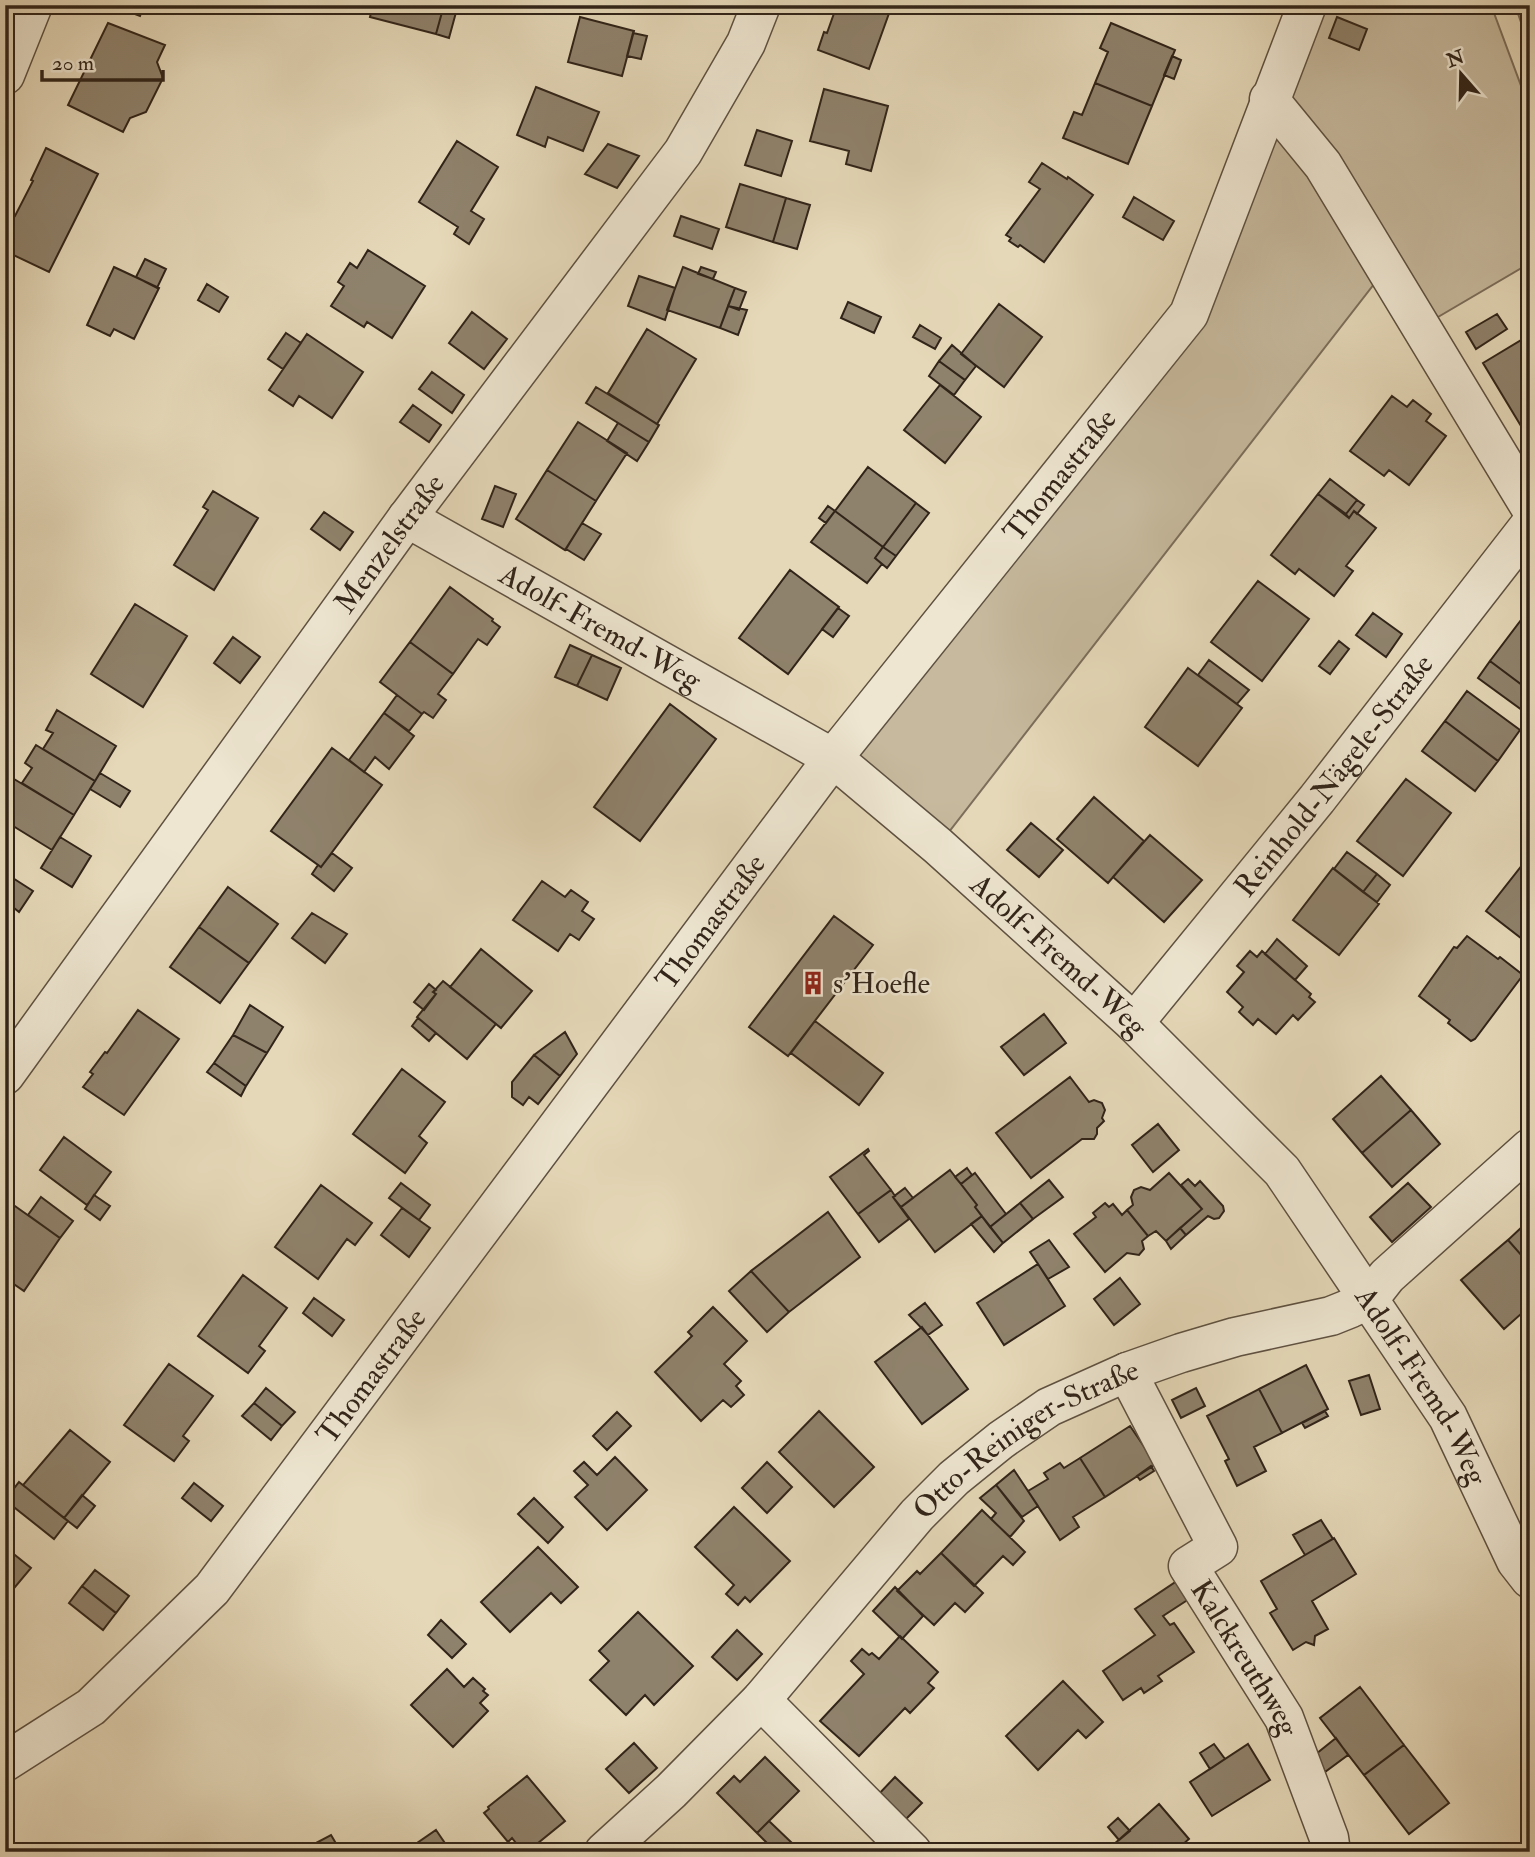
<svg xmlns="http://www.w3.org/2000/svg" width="1535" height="1857" font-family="'IM FELL Double Pica',serif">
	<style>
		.green { fill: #c6b99d; stroke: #7c6e5b; stroke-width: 2 }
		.building { fill: #8f826c; stroke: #312419; stroke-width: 2 }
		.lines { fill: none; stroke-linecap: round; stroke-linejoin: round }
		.minor-casing { stroke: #5e5141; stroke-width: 41 }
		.minor { stroke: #eee6d1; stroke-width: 38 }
		.labels { text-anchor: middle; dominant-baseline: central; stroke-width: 5; stroke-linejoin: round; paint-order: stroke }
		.street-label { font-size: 30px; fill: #312419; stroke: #eee6d1 }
		.poi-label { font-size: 30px; fill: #312419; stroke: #eee6d1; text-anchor: start }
	</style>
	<rect width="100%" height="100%" fill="#e5d8b8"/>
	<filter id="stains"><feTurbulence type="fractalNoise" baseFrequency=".00286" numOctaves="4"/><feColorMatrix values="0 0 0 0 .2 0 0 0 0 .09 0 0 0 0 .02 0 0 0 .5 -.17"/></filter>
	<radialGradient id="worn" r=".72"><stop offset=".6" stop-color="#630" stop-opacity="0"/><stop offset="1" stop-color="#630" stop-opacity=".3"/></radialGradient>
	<path class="green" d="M1307,5H1491L1530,110V263L1421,327L1385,270L938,846L833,758L1189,314Z
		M1515,5H1530V48Z"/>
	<path class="building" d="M111,5H144L140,16Z
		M373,5H444L436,34L370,17Z
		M444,5H458L449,38L436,34Z
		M837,5H892L869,69L818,50L824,32L827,33Z
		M580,17L634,31L622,76L568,62Z
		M1337,17L1367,29L1359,50L1329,38Z
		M108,23L165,45L157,62L163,78L146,112L130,118L123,132L68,105Z
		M1111,23L1175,50L1152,106L1095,83L1108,52L1100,48Z
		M633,33L647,36L641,59L627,56Z
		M1172,56L1181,60L1174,79L1164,75Z
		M1095,83L1152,106L1128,164L1063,138L1074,112L1082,115Z
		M536,87L599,112L583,151L548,137L545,147L517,135Z
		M824,89L888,106L871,171L846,164L849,151L810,141Z
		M757,130L792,141L781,176L745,165Z
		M457,141L498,167L471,211L484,219L469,244L454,234L458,227L419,202Z
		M608,144L639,156L617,188L585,174Z
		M46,148L98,174L49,272L5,251V230L13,215L15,216L33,181L31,180Z
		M1042,163L1067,179L1068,177L1093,195L1044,262L1020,245L1018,247L1009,241L1011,238L1006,235L1040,189L1029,182Z
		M740,184L786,198L773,242L726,227Z
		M1134,197L1174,221L1163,240L1123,217Z
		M786,198L810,205L797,249L773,242Z
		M681,216L719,229L712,249L674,236Z
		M368,250L425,286L392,338L367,322L364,327L331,306L344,286L338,282L350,263L357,268Z
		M145,259L166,269L157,288L136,277Z
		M114,267L159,288L134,339L114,329L110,336L87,325Z
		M683,267L735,288L720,328L667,310Z
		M701,267L716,272L713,279L698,274Z
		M639,276L675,288L665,320L628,306Z
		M207,284L228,297L219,312L198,300Z
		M735,288L746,292L739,310L728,306Z
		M848,302L881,317L874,333L841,318Z
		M999,304L1042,337L1004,387L961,354Z
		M728,306L747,310L738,335L720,328Z
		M472,312L507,339L484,369L449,343Z
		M1497,314L1507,329L1476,349L1466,332Z
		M920,325L941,338L935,349L913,337Z
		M1530,327V428L1524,431L1483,363L1526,337L1522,331Z
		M647,329L696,359L657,424L608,393Z
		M286,333L301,343L283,369L268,359Z
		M307,334L363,372L332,418L299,396L293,406L269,390Z
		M952,345L976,366L965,380L939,361Z
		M939,361L965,380L954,395L929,376Z
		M432,372L464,395L452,413L419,389Z
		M940,385L981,417L945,463L904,430Z
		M596,387L659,425L649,442L586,403Z
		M1392,396L1407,407L1413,400L1431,414L1426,421L1446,436L1409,485L1389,470L1384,476L1350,451Z
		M413,405L441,425L429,442L400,422Z
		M578,422L627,453L596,501L547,470Z
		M618,423L649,442L637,461L607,441Z
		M868,467L916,503L883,547L835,511Z
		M547,470L596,501L565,550L516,519Z
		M1330,479L1357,500L1346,514L1318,494Z
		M495,486L516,494L503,527L482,519Z
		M213,491L258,518L214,590L174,565L208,510L203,507Z
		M1318,494L1349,518L1354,511L1376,528L1346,566L1353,571L1334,596L1299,569L1295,574L1271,555Z
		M1357,500L1364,505L1357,514L1354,511L1349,518L1346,514Z
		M916,503L929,513L896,556L883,547Z
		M828,506L835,511L826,523L819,518Z
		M835,511L883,547L875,558L882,564L867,583L811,542Z
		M324,512L353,532L340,550L311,529Z
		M582,523L601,534L584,560L566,549Z
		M883,547L896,556L887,568L875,558Z
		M790,570L839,607L788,674L739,638Z
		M1258,581L1309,619L1262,681L1211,642Z
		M450,587L493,619L492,621L500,627L487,645L478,639L453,674L410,642Z
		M135,604L187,636L143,707L91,674Z
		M838,608L849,616L833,637L822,629Z
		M1530,608V691L1490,661Z
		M1373,613L1402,634L1386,657L1356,635Z
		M233,637L260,657L240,683L214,663Z
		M1339,641L1349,649L1330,674L1319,666Z
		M410,642L453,674L438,694L446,700L433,718L424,712L422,714L380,682Z
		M570,645L592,655L577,686L555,677Z
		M592,655L621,668L607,700L577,686Z
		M1209,660L1249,690L1237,704L1198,675Z
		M1490,661L1530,691V699L1522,710L1478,678Z
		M1188,668L1242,708L1198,766L1145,727Z
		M1467,691L1520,730L1498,761L1445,721Z
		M397,695L422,714L409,731L384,713Z
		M670,704L716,739L640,841L594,807Z
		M57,710L116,746L95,781L43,749L53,733L46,730Z
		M384,713L414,736L389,769L375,757L364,772L349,760Z
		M1445,721L1498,761L1475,791L1422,751Z
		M36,745L95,781L74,815L22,783L32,768L25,763Z
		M332,748L382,785L321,867L271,831Z
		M100,773L130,791L120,807L90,789Z
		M14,779L74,815L52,850L5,821V811L10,803L5,800V793Z
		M1406,779L1451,813L1403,876L1357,841Z
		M1094,797L1144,841L1108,883L1057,839Z
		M1031,823L1063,850L1039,877L1007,850Z
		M1150,835L1202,880L1164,922L1113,877Z
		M60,837L91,856L72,887L41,868Z
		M1347,852L1377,874L1363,892L1334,869Z
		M332,853L352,868L334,891L312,874L318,865L321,867Z
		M1530,855V937L1526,942L1486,911Z
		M1333,868L1379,904L1339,955L1293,920Z
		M5,873L33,891L19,912L14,908L5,921Z
		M1377,874L1390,885L1377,902L1363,892Z
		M542,881L565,897L571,890L588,902L582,911L594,919L579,940L570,934L558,951L513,920Z
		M228,887L278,924L249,963L199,927Z
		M312,913L347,934L325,963L292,938Z
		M834,916L873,945L788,1056L749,1027Z
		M199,927L249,963L220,1003L170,967Z
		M1467,936L1498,959L1500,957L1523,975L1475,1039L1471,1041L1448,1023L1450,1020L1419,996L1454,947L1457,948Z
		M1277,939L1307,966L1295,980L1265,954Z
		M481,949L532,991L501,1028L450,987Z
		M1250,951L1257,957L1262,951L1311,994L1309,997L1315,1002L1298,1020L1293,1015L1276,1034L1258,1019L1253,1025L1239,1012L1243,1007L1227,992L1244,972L1237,966Z
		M443,981L496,1024L467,1059L417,1017L436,994L433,992Z
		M429,984L436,990L433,992L436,994L424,1010L414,1002Z
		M250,1005L283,1027L267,1053L233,1035Z
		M138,1010L179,1039L124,1115L83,1087L93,1074L90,1072L105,1052L107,1053Z
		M1044,1014L1066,1043L1024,1075L1001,1047Z
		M418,1018L436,1033L429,1041L412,1026Z
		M815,1021L883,1073L859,1105L791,1053Z
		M565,1032L577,1054L560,1076L534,1055Z
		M233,1035L267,1053L246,1086L214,1063Z
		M534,1055L560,1076L538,1104L529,1097L523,1105L512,1097V1082Z
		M214,1063L246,1086L241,1096L207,1072Z
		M402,1069L445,1102L419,1136L427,1143L405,1173L353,1134Z
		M1381,1076L1411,1110L1362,1153L1333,1119Z
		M1070,1077L1089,1102L1094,1100L1102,1103L1105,1110L1102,1118L1104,1121L1097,1128V1134L1094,1139H1082L1031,1178L996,1133Z
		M1411,1110L1440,1144L1392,1187L1362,1153Z
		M1158,1124L1179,1150L1153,1172L1132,1145Z
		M64,1137L111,1172L87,1205L40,1170Z
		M868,1149L869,1151L864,1155L891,1190L858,1214L830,1177Z
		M967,1168L972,1175L961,1184L955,1177Z
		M950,1170L977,1205L975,1207L982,1216L935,1252L901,1207Z
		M975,1173L1006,1214L990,1227L975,1207L977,1205L961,1184Z
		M1169,1173L1202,1209L1166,1241L1156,1231L1148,1236L1127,1210L1133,1205L1131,1197L1134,1190L1141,1187L1150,1190Z
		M1188,1179L1195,1186L1200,1181L1223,1206L1224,1211L1219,1218L1214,1219L1208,1216L1186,1235L1180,1228L1202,1209L1181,1185Z
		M1049,1180L1063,1197L1033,1219L1020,1203Z
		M401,1183L430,1205L419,1220L389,1198Z
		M1408,1183L1431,1207L1392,1242L1370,1217Z
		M321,1185L372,1223L355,1245L347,1239L318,1279L275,1247Z
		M905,1188L913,1198L901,1207L893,1197Z
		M891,1190L895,1196L893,1197L909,1219L879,1242L858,1214Z
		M94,1195L110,1206L100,1220L85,1209Z
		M41,1197L73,1221L60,1238L28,1215Z
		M5,1199L60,1238L24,1291L5,1278Z
		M1020,1203L1033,1219L1003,1243L990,1227Z
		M1105,1203L1109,1207L1113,1204L1122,1215L1127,1210L1148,1236L1142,1241L1144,1249L1139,1255L1127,1253L1105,1272L1074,1234L1096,1217L1093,1213Z
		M402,1208L430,1228L409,1257L381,1235Z
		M828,1212L860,1257L789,1312L751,1271Z
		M982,1216L1003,1243L994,1252L971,1224Z
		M1523,1226L1530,1234V1265L1508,1240Z
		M1180,1228L1186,1235L1171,1249L1166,1241Z
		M1049,1240L1069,1267L1048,1279L1030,1252Z
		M1508,1240L1530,1265V1306L1504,1329L1461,1280Z
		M1038,1264L1065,1306L1004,1345L977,1303Z
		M751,1271L789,1312L767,1332L729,1291Z
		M243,1275L287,1308L259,1346L265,1351L248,1373L198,1336Z
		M1120,1278L1140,1304L1114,1325L1094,1299Z
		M314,1298L344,1320L332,1336L303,1313Z
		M925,1303L942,1325L928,1335L909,1315Z
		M713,1307L747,1341L724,1364L741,1381L736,1386L744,1395L731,1407L723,1400L701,1421L655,1372L692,1336L688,1332Z
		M922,1327L968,1389L922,1424L875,1362Z
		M169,1364L213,1396L183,1436L189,1441L174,1461L124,1425Z
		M1306,1365L1328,1409L1282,1433L1259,1389Z
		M1369,1375L1380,1409L1361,1415L1349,1381Z
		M266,1388L295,1412L282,1426L254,1403Z
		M1196,1388L1205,1406L1181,1418L1172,1400Z
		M1259,1389L1282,1433L1254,1447L1266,1471L1237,1486L1225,1461L1229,1459L1207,1416Z
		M254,1403L282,1426L271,1440L242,1416Z
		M819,1411L874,1467L834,1507L779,1452Z
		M1325,1411L1328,1416L1305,1428L1302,1423Z
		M617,1412L631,1426L607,1450L593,1436Z
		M1130,1426L1156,1464L1105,1497L1080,1458Z
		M70,1430L110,1462L64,1518L23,1485Z
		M615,1457L647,1490L607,1530L575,1497L588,1485L574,1471L584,1462L597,1475Z
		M1080,1458L1105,1497L1073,1517L1079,1527L1060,1540L1028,1491L1048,1479L1044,1473L1060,1463L1064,1468Z
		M767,1462L792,1487L767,1513L742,1488Z
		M1151,1466L1154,1471L1140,1480L1137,1476Z
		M1014,1470L1038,1506L1022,1517L996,1485Z
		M19,1482L68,1521L54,1539L5,1500Z
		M194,1483L223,1506L211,1521L182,1498Z
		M996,1485L1024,1521L1010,1537L991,1519L996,1513L980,1498Z
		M82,1495L95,1506L77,1528L64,1518Z
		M534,1498L563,1527L548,1543L518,1514Z
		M734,1507L790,1561L750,1602L745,1597L738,1605L726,1594L734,1585L695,1547Z
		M982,1510L1025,1552L1013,1565L1003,1556L974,1586L941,1553Z
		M1321,1520L1333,1539L1305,1555L1293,1535Z
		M1334,1538L1356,1574L1312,1601L1328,1629L1315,1636L1314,1645L1306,1642L1293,1650L1270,1613L1277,1609L1261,1581Z
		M5,1547L31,1568L5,1599Z
		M538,1547L578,1587L561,1603L551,1593L510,1632L481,1602Z
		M941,1553L983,1593L965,1612L955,1603L934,1625L897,1591L917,1571L920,1574Z
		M95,1570L129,1596L116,1613L82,1586Z
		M1177,1581L1189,1599L1163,1616L1170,1625L1174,1623L1194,1652L1158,1676L1162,1681L1144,1693L1141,1688L1123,1700L1103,1671L1155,1635L1135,1609Z
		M82,1586L116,1613L103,1630L69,1603Z
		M895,1587L923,1616L902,1639L873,1611Z
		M638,1612L693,1666L654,1705L645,1695L626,1715L590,1680L609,1661L599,1651Z
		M441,1620L466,1644L452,1658L428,1635Z
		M737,1630L762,1654L737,1680L712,1657Z
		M900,1636L938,1672L928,1683L934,1688L910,1713L905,1708L859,1756L820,1721L864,1674L851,1661L862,1649L869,1655L872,1653L879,1659Z
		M447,1669L464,1687L473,1678L485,1689L483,1691L488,1695L480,1703L488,1711L453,1747L411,1705Z
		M1063,1681L1103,1722L1086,1738L1078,1730L1038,1770L1006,1736Z
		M1360,1687L1404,1745L1364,1775L1320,1718Z
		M1336,1738L1348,1755L1325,1772L1316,1754Z
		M634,1743L657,1768L629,1793L606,1769Z
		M1214,1744L1225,1759L1210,1769L1200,1753Z
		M1248,1744L1270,1780L1212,1816L1190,1782Z
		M1404,1745L1449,1803L1409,1834L1364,1775Z
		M765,1757L799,1791L757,1833L717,1793L734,1776L740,1782Z
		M527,1776L565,1821L527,1852H523L512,1838L508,1842L484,1813L489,1809L488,1807Z
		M895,1777L922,1803L904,1821L877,1796Z
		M1159,1804L1189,1839L1174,1852H1120L1113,1845Z
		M1118,1818L1130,1831L1119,1840L1108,1827Z
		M769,1821L793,1844L784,1852H776L757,1833Z
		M436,1830L451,1852H404Z
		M331,1835L341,1852H299Z"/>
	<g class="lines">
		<g class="minor-casing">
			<g id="minor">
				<path d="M5,75L33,5"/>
				<path d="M1269,99L1323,165L1530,507"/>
				<path id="s1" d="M407,518L833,758L938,846L1134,1023L1282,1171L1448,1417L1516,1561L1530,1579"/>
				<path id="s2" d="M1134,1023L1317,799L1530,525"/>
				<path id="s3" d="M5,1075L407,518L683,152L746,43L761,5"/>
				<path id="s4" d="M1127,1372L1218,1547L1188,1566L1284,1718L1329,1838L1331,1852"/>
				<path d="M761,1700L912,1852"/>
				<path id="s5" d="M5,1762L91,1707L212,1589L833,758L1189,314L1307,5"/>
				<path id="s6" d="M604,1852L671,1791L761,1700L917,1515L954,1478L1001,1440L1049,1407L1127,1372L1181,1353L1235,1337L1331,1316L1351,1308L1369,1299L1387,1276L1530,1148"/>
			</g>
		</g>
		<use href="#minor" class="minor"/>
	</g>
	<defs>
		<g id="building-bare" transform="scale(1.89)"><path d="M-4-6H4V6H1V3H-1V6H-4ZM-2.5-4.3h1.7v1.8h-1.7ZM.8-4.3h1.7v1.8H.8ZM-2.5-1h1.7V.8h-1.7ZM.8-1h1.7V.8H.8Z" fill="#8f2418" stroke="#eee6d1" stroke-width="2.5" paint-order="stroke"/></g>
	</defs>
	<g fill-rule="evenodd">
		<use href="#building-bare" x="813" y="983"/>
	</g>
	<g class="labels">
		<g class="street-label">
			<text stroke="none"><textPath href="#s5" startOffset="1671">Thomastraße</textPath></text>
			<text stroke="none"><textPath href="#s3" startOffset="656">Menzelstraße</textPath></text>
			<text stroke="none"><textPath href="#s1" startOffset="222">Adolf-Fremd-Weg</textPath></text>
			<text stroke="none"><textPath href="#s2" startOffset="318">Reinhold-Nägele-Straße</textPath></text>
			<text stroke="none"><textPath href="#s5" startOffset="1104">Thomastraße</textPath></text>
			<text stroke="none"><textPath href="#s1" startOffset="789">Adolf-Fremd-Weg</textPath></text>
			<text stroke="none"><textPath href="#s5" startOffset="537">Thomastraße</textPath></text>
			<text stroke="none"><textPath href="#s1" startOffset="1356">Adolf-Fremd-Weg</textPath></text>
			<text stroke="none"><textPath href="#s6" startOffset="595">Otto-Reiniger-Straße</textPath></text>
			<text stroke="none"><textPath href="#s4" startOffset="341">Kalckreuthweg</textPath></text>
		</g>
		<g class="poi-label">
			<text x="833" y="983">s'Hoefle</text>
		</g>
	</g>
	<rect width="1535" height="1857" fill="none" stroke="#e5d8b8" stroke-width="28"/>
	<rect x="7" y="7" width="1521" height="1843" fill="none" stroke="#312419" stroke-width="3.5"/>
	<rect x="14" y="14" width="1507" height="1829" fill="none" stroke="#312419" stroke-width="2"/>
	<g transform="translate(1461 74) rotate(340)" stroke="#eee6d1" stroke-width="5" paint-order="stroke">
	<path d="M0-5L12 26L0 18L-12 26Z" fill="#312419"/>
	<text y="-10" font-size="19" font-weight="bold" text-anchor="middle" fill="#312419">N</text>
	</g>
	<path d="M42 70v10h121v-10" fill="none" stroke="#312419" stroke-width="3.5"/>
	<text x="52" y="70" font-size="21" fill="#312419" stroke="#eee6d1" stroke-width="5" paint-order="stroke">20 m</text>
	<rect width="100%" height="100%" filter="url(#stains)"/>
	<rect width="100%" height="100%" fill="url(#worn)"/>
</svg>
